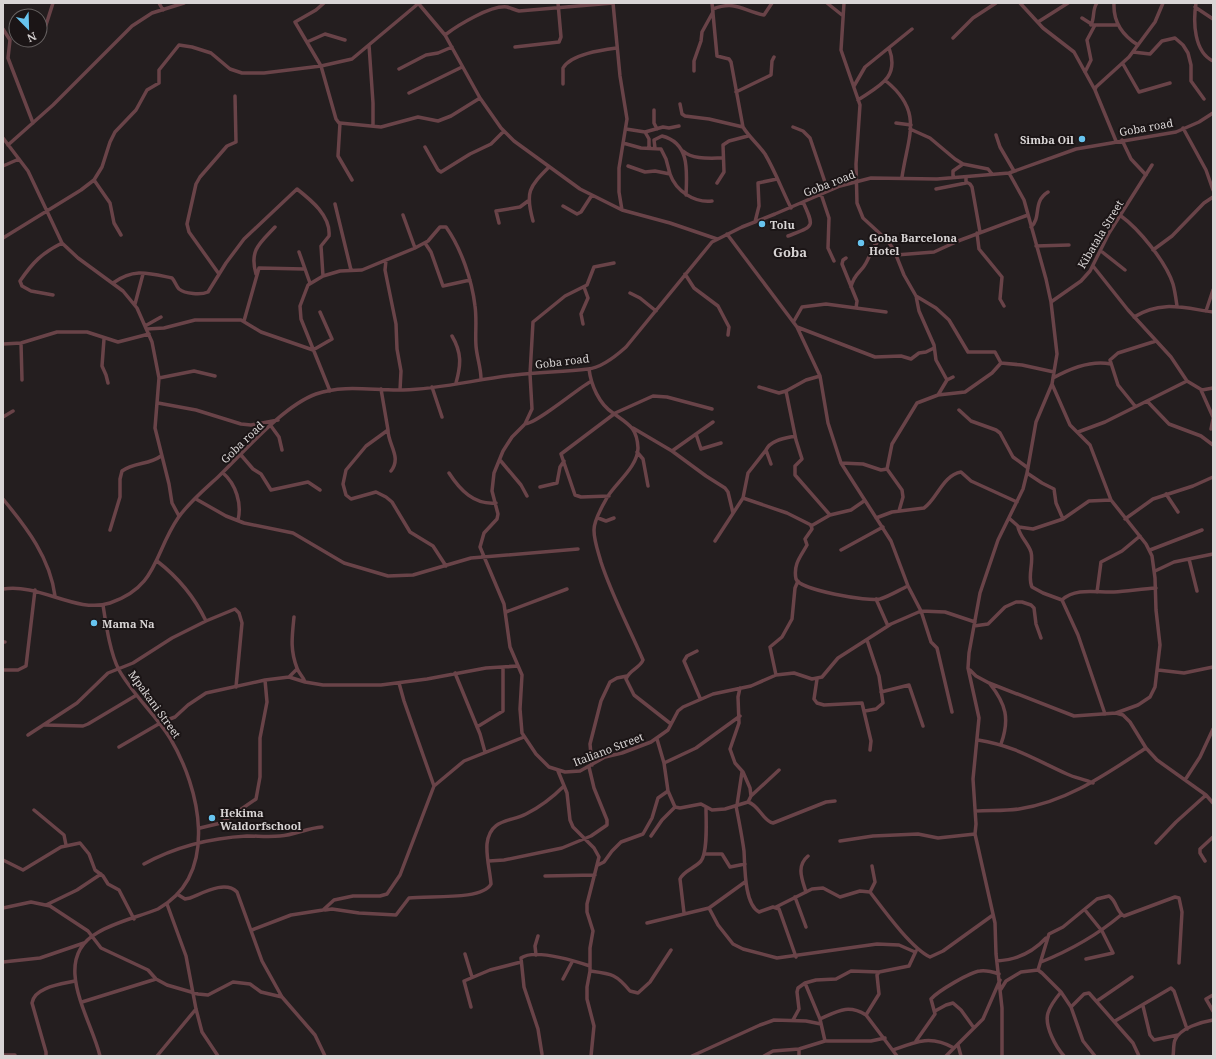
<svg xmlns="http://www.w3.org/2000/svg" width="1216" height="1059" font-family="'Noto Serif',serif">
	<style>
		.lines { fill: none; stroke-linecap: round; stroke-linejoin: round }
		.minor { stroke: #694348; stroke-width: 3.5 }
		.poi-dot { fill: #67c4ef; stroke: #1b1516; stroke-width: 1.5 }
		.labels { text-anchor: middle; dominant-baseline: central; stroke-width: 4; stroke-linejoin: round; paint-order: stroke }
		.street-label { font-size: 11px; fill: #d9d5d5; stroke: #1b1516 }
		.poi-label { font-size: 11px; font-weight: bold; fill: #d9d5d5; stroke: #1b1516; text-anchor: start }
		.quarter-label { font-size: 13px; font-weight: bold; fill: #d9d5d5; stroke: #1b1516 }
	</style>
	<rect width="100%" height="100%" fill="#241e1f"/>
	<g class="lines">
		<path class="minor" d="M159,3L163,10
			M324,3L316,10L295,22L321,66L336,119L339,123
			M418,3L445,35L480,98L501,128L514,141L580,189L622,210L670,223L717,239
			M712,3L717,56L729,59L731,62L743,127C749,137 758,144 765,154C775,171 782,190 791,208
			M827,3L842,15
			M844,3L841,50L860,105L856,164L857,203L863,218L887,240L894,250L904,275L916,296L919,311L934,345L936,360L947,380
			M1020,3L1043,28L1074,52L1095,90
			M1114,3C1113,22 1122,35 1138,45
			M1196,3C1193,22 1194,52 1213,61
			M1195,7L1213,19
			M713,9C736,0 743,11 764,15L772,3
			M1082,18L1093,25H1118
			M1038,22L1068,3
			M1091,25C1095,18 1092,9 1097,3
			M45,28L53,3
			M3,29L10,40L8,58L33,123
			M445,35C458,25 491,5 507,7C511,8 515,10 519,11L613,3L620,76L627,119L619,168V192L622,210
			M953,38L973,18L996,3
			M307,42L325,34L345,40
			M369,45L373,103V126
			M515,47L559,42L561,37L558,3
			M1133,52L1150,54L1162,41L1175,38L1183,45L1188,53L1191,65V81L1204,99
			M1123,64L1139,92L1170,83
			M399,69L426,55L438,53L452,47
			M694,71V61L701,41L702,32L713,12
			M1085,72L1091,60L1087,40L1095,25
			M886,81C924,112 908,136 902,177
			M563,84V68C571,54 602,50 617,48
			M854,86L865,67L912,29
			M736,92L771,75L772,61L774,57
			M409,93L462,67
			M858,100C879,86 900,78 889,48
			M680,104L682,114L685,116L709,119L743,127
			M654,110V123L657,129
			M896,123L911,125
			M793,127L803,131L810,138L828,191
			M1183,128L1206,170L1213,190
			M626,129L645,132L663,127L669,128L679,126
			M910,129L930,138L955,159L963,164L988,169L992,174
			M645,132L649,139V148
			M996,135L1000,147L1014,171
			M3,138L28,171L62,243L78,258L123,291L137,308L152,342L159,378L155,428L169,484L172,503L179,516
			M1122,140L1131,159L1146,175
			M1116,141L1095,90L1096,87L1129,57L1155,22L1163,3
			M623,143L641,148L661,149L666,159L670,174
			M8,145L53,105L132,26L152,13L184,3
			M425,147L438,170L441,172L470,154L491,144L504,131
			M655,148L654,140L662,136C690,143 687,171 686,195
			M683,151C693,160 711,158 723,158
			M3,166L19,159
			M628,166L645,172L655,171L670,174C676,191 694,203 712,201
			M966,177V182L970,184L972,187L980,232
			M953,178V171L963,164
			M94,180L110,203L114,223L121,235
			M352,180L338,156L340,123L381,127L418,117L438,121L451,116L480,98
			M717,183L724,172L723,145L729,141L748,136
			M936,189L966,183
			M821,194L829,218L828,248L834,261
			M335,204L351,270
			M563,206L577,214L581,212L592,195
			M403,215L415,248
			M1121,216C1139,229 1166,262 1173,284C1175,291 1176,299 1177,306
			M533,221C525,192 529,187 549,167
			M755,222L759,206L758,183L777,179
			M499,223L496,211L520,207L528,201
			M1031,227C1042,217 1032,202 1048,192
			M977,233L979,249L1002,277L1000,299L1004,306
			M727,234L797,327L820,376L828,423L841,463L891,541L908,586L921,611L931,642L937,648L952,712
			M788,236C814,226 815,228 803,202
			M3,238L81,190L94,180L102,167L110,142L115,132L136,110L147,90L159,83V70L179,45L192,47L211,53L230,69L242,73H264L321,66L352,59L419,3
			M425,243L431,252L443,286L470,280
			M1036,246L1069,245
			M1153,250L1172,236L1204,203L1213,197
			M1101,251L1125,270
			M299,252L310,283
			M896,255L934,252L958,241L1028,215
			M846,258L843,260L842,264L857,301L856,308
			M386,260L385,270L396,324L397,349L401,371L400,390
			M614,263L594,267L587,285L565,296L533,322L530,374L532,409L525,424L512,437L503,451L494,473L492,491L498,514L497,519L484,533L480,547L504,604L510,647L522,675L520,709L522,733L536,754L549,767L565,772L580,771L605,757L622,753L651,742L668,730L678,711L683,707L713,694L751,686L776,675L794,673L812,679L822,677L838,658L891,624L921,611L945,612L975,622
			M1093,266L1128,310L1171,357L1187,381L1202,390L1213,388
			M219,274L189,232L187,224L196,184L200,177L227,146L236,142L235,96
			M256,274C249,250 260,243 275,227
			M685,274L694,288L718,306L729,327L728,335
			M113,283C134,268 148,273 172,278C175,281 176,286 179,289C185,294 201,295 208,292L226,263L244,239L297,189C311,200 331,216 329,236L321,246L323,276
			M851,287C854,273 861,273 866,263C873,250 871,246 884,237
			M630,293L640,298L656,311
			M53,295L31,291L22,286L20,281C33,262 42,253 62,243
			M916,296L936,308L949,320L968,352H995L1001,363
			M1051,302L1081,281L1090,271L1109,233L1152,165
			M135,304L143,274
			M1206,311L1213,290
			M1134,317C1161,300 1184,308 1213,312
			M244,321L259,268L304,269
			M794,321L802,307L826,304L886,312
			M583,324L581,314L588,298L584,287
			M145,326L161,317
			M797,327L875,357L901,356L911,359L919,353L926,352L934,348
			M147,329L164,328L195,320H241L261,332L313,350L332,339L320,312
			M452,336C462,353 461,365 456,383
			M104,339L102,366L106,375L108,383
			M21,343L22,380
			M3,344L21,343L57,332H87L118,342L149,334
			M589,369C591,385 599,404 613,413C628,424 637,427 638,448C638,466 617,482 608,496C603,505 594,519 594,530C594,541 598,551 601,562C612,596 629,627 643,660C640,668 629,670 626,679L634,695L671,724
			M159,378L194,371L215,376
			M1053,378C1069,369 1092,360 1111,364
			M1052,384L1070,425L1090,445L1111,500L1146,544L1152,556L1155,578L1156,610L1160,645L1155,687L1150,697L1138,705L1116,713
			M432,387L442,417
			M759,387L779,393L786,391L806,380L820,376
			M381,389L388,430L366,446L346,470L343,484L346,495L351,499L376,492L386,497L392,502L410,532L433,546L446,566
			M1201,390L1213,417
			M330,391L301,319L300,306L308,285L323,276L340,271L362,270L415,248L428,241L440,227H446C461,248 472,280 475,306C477,320 475,333 476,346C477,358 481,368 481,379
			M786,391L796,440L802,459L795,466V475L830,515
			M938,395L947,380L953,377
			M1147,401L1169,424L1201,436L1213,445
			M158,403L196,410L241,424L251,425L278,420
			M1135,406L1118,385L1110,360L1118,353L1156,341
			M959,410L971,421L996,430L1000,433L1013,457L1028,468
			M613,414L653,396L667,397L712,409
			M3,417L13,411
			M525,424C536,424 577,389 590,382
			M271,426L279,437L282,450
			M633,428L672,451L706,476L725,488L728,492L733,513
			M1211,429L1213,419
			M388,430C388,445 402,457 391,471
			M1078,432L1105,422L1187,381
			M696,434L701,449L721,443
			M672,451L713,422
			M637,452L643,459L648,486
			M241,455L253,469L261,474L271,490L308,482L320,490
			M500,460L521,485L527,496
			M841,463L863,464L881,470L887,469L892,444L917,403L938,395L965,392L992,373L1001,363L1022,365L1054,372
			M771,464L766,450C770,440 786,438 795,436
			M887,469L902,490L903,497L899,511
			M223,473C236,484 242,504 238,520
			M449,473C460,490 474,505 496,503
			M1027,473L1042,483L1054,489L1056,503L1063,519
			M540,487L557,483L560,467L564,461
			M1166,494L1178,512
			M609,496L581,497L575,495L561,454L614,414
			M743,498L787,513L811,525L812,529L805,539L807,545C801,556 793,564 796,579C799,590 869,602 880,599C890,596 899,590 908,586
			M3,499C27,528 50,558 55,596
			M196,499L226,516L244,523L293,533L344,563L388,576L413,575L471,558L578,549
			M598,518L606,521L614,518
			M876,518L892,512L924,508C937,499 943,475 961,472L971,481L1017,502
			M1010,519L1019,527L1033,529L1063,519L1089,501L1111,500
			M1125,519L1153,499L1193,486L1213,477
			M811,526L830,515L851,510L864,501
			M1018,527C1020,537 1028,543 1031,552C1034,563 1027,577 1032,587L1043,593L1062,600
			M110,530L120,497V479L122,471C134,462 149,465 161,456
			M715,541L743,498L748,473L766,450
			M841,550L883,527
			M1150,550L1202,530
			M1189,559L1197,591
			M157,561C179,578 194,596 206,621
			M1155,571L1174,562L1213,554
			M3,589C40,583 76,614 110,603C158,587 154,553 178,518C189,502 205,489 219,476C245,451 283,406 316,394C345,384 374,391 403,390C441,389 478,379 515,375C539,372 564,372 588,369C601,368 616,356 626,347L712,242L742,227L775,214L840,186L871,178L937,179L1009,173L1076,149L1176,132L1199,122L1213,113
			M1097,592L1101,562L1122,551L1140,536
			M876,599L888,626
			M506,612L567,589
			M294,617C292,637 290,650 297,668C299,674 303,676 305,682
			M974,626L988,624L1005,607L1016,602H1022L1031,605L1034,608L1036,624L1041,638
			M3,642H5
			M697,651L687,656L684,661L700,698
			M3,670H18L26,666L35,590
			M970,670L976,676L989,683L1074,716L1116,713L1123,715L1130,722L1146,748L1157,760L1206,795L1213,803
			M1158,670L1184,673L1213,667
			M455,673L480,734L485,752
			M776,675L770,647L782,637L792,619L795,588L798,581
			M289,677L297,669
			M817,679L814,699L817,703L824,705L862,703L871,741L870,750
			M399,683L404,701L434,786
			M990,684C1006,704 1010,719 1001,744
			M740,688L738,697L739,723L730,749L735,763L743,772L750,788L751,796
			M881,692L909,685L923,726
			M865,711L876,709L883,703L879,676L867,640
			M1105,714L1078,635L1062,600C1076,587 1098,593 1114,592C1128,591 1142,589 1156,588
			M45,725L83,726L88,724L135,696
			M477,727L503,711V667
			M28,735L77,703L108,673L133,663L172,638L206,621L235,609L239,613L242,623L236,687
			M657,739L664,763L668,791L675,807L680,808L701,804L712,810L725,809L748,802C759,805 763,821 773,823L826,802L835,801
			M978,740C1015,746 1034,759 1067,774C1075,778 1084,779 1093,783
			M119,747L162,722L175,717L188,705L206,693L265,680L289,677L305,682L323,685H381L427,679L486,668L518,666
			M664,763L696,748L740,716
			M592,765L590,744L601,701L610,682L617,678L627,676
			M558,771L567,793L570,820L573,827L594,848L599,857L587,904V912L593,931L590,948V971L587,987V999L594,1026L591,1056
			M1185,780L1200,757L1213,729
			M748,802L751,796L779,770
			M737,805L742,772
			M736,806C739,821 742,836 744,851C745,866 744,904 759,912L773,907L779,909L796,957
			M34,810L64,835L66,845
			M975,811C990,810 1004,811 1019,809C1067,802 1106,774 1146,748
			M200,828L221,823L256,799L260,777V738L267,702L265,680
			M651,836L662,820L675,807
			M840,841L873,836L918,834L938,838L975,834
			M1156,843L1176,822L1206,795
			M705,854H722L730,867L745,864
			M3,860L23,870L61,847L80,843L89,854L95,870L103,876L108,884L119,890L134,919
			M489,861L504,860L562,848L591,836L607,825V820L594,788L589,767
			M1205,861L1200,853V849L1213,837
			M144,864C175,847 210,838 247,836C258,836 269,837 280,836C295,835 307,828 322,827
			M598,865L604,862L612,851L621,842L643,834L652,818L658,798L668,791
			M872,866L875,882L870,892C883,909 911,948 930,957L943,951L993,915
			M545,876L595,875
			M806,892C802,879 796,866 808,856
			M177,894L185,899L190,898C203,893 225,880 237,892L262,961L282,997L315,1035L325,1056
			M795,897L806,927
			M167,904L186,956L196,1009L202,1032L218,1056
			M46,905L77,890L101,874
			M776,907L812,889L823,888L840,897L860,891L870,892
			M3,908L31,902L50,906L88,931L101,948L148,970L156,979L167,985L198,994L208,995L233,982L250,984L261,992L282,997
			M709,908L745,882
			M325,910L332,909L359,913L396,915L409,898C427,895 482,901 491,884C490,871 486,857 487,844C490,818 511,822 526,814C540,807 553,797 564,786
			M1085,910L1102,931L1113,953L1086,959
			M684,913L680,879C683,871 695,868 701,861C708,852 706,821 706,808
			M647,923L709,908L718,925L733,944L743,949L777,958L877,944L899,945L915,952
			M252,930L291,915L323,910L334,900L353,896H380L387,894L400,875L434,786L464,761L524,737
			M465,954L472,977
			M536,955L535,946L538,936
			M997,961C1017,960 1032,953 1046,938
			M3,962L40,958L84,943
			M1041,962C1071,950 1096,936 1121,915
			M1038,970L1049,934L1063,927L1097,899L1109,896C1117,901 1116,912 1124,916L1175,897L1179,898L1182,912L1179,963
			M590,971C612,974 616,974 630,991L638,993L650,982L671,950
			M563,979L572,962
			M805,983L820,1019L825,1041
			M1001,989L1006,981L1021,972L1038,970L1042,973L1061,992L1071,1007L1083,1041L1095,1056
			M1061,992C1056,998 1050,1006 1048,1013C1044,1026 1056,1047 1064,1056
			M1213,995L1206,999L1213,1011
			M1097,1001L1132,977
			M82,1002L156,979
			M1143,1006L1150,1035L1154,1040L1178,1035
			M471,1007L464,981L490,970L521,962
			M1071,1007L1084,994L1089,993L1133,1043L1139,1056
			M935,1011L946,1005L953,1003L961,1010L974,1028
			M820,1019C838,1011 848,1004 866,1015
			M793,1020L799,1009L797,992L798,988L805,983L816,980L836,979L851,971L879,972
			M1115,1021L1171,988L1174,991L1187,1029
			M916,1041L935,1014L931,999C938,991 970,972 980,971C986,970 993,972 999,974
			M958,1045L961,1056
			M893,1050C917,1041 931,1035 954,1048
			M542,1054L538,1029L524,987L521,958C535,948 575,961 590,966
			M3,1055H15
			M46,1056V1052L32,1003C34,987 62,984 75,981
			M100,1056C91,1018 50,960 97,933C115,922 138,917 158,909C220,874 200,788 170,738C155,714 133,695 119,670C110,653 106,624 103,605
			M157,1056L196,1009
			M692,1056L760,1025L774,1020L806,1021L821,1024
			M764,1056L773,1051L799,1049L825,1041H871L885,1038
			M799,1056V1049
			M897,1056L866,1015L879,994L877,975L879,972L909,966L916,951
			M946,1056L983,1019L1000,980
			M1002,1056V1008L996,954L995,923L975,834L976,824L973,779L979,718L968,668L969,653L980,593L998,540L1023,489L1027,473L1036,422L1052,384L1057,354L1051,302L1046,279L1024,200L1009,173
			M1173,1056C1174,1051 1173,1045 1175,1040C1180,1028 1201,1022 1213,1020"/>
	</g>
	<g class="poi-dot">
		<circle cx="1082" cy="139" r="4"/>
		<circle cx="762" cy="224" r="4"/>
		<circle cx="861" cy="243" r="4"/>
		<circle cx="94" cy="623" r="4"/>
		<circle cx="212" cy="818" r="4"/>
	</g>
	<g class="labels">
		<g class="street-label">
			<text transform="translate(1146 127) rotate(-10)">Goba road</text>
			<text transform="translate(829 183) rotate(-21)">Goba road</text>
			<text transform="translate(1100 234) rotate(-59)">Kibatala Street</text>
			<text transform="translate(562 361) rotate(-7)">Goba road</text>
			<text transform="translate(242 442) rotate(-44)">Goba road</text>
			<text transform="translate(155 704) rotate(54)">Mpakani Street</text>
			<text transform="translate(608 749) rotate(-21)">Italiano Street</text>
		</g>
		<g class="poi-label">
			<text x="1074" y="139" text-anchor="end">Simba Oil</text>
			<text x="770" y="224">Tolu</text>
			<text x="869" y="237">Goba Barcelona<tspan x="869" dy="13">Hotel</tspan></text>
			<text x="102" y="623">Mama Na</text>
			<text x="220" y="812">Hekima<tspan x="220" dy="13">Waldorfschool</tspan></text>
		</g>
		<g class="quarter-label">
			<text x="790" y="252">Goba</text>
		</g>
	</g>
	<rect width="1216" height="1059" fill="none" stroke="#d9d5d5" stroke-width="8"/>
	<g transform="translate(28 28) rotate(157)"><circle r="19" fill="#1b1516" stroke="#676262"/>
	<path d="M0-3L7 15L0 10L-7 15Z" fill="#67c4ef"/>
	<text y="-6" font-size="11" font-weight="bold" text-anchor="middle" fill="#d9d5d5">N</text>
	</g>
</svg>
